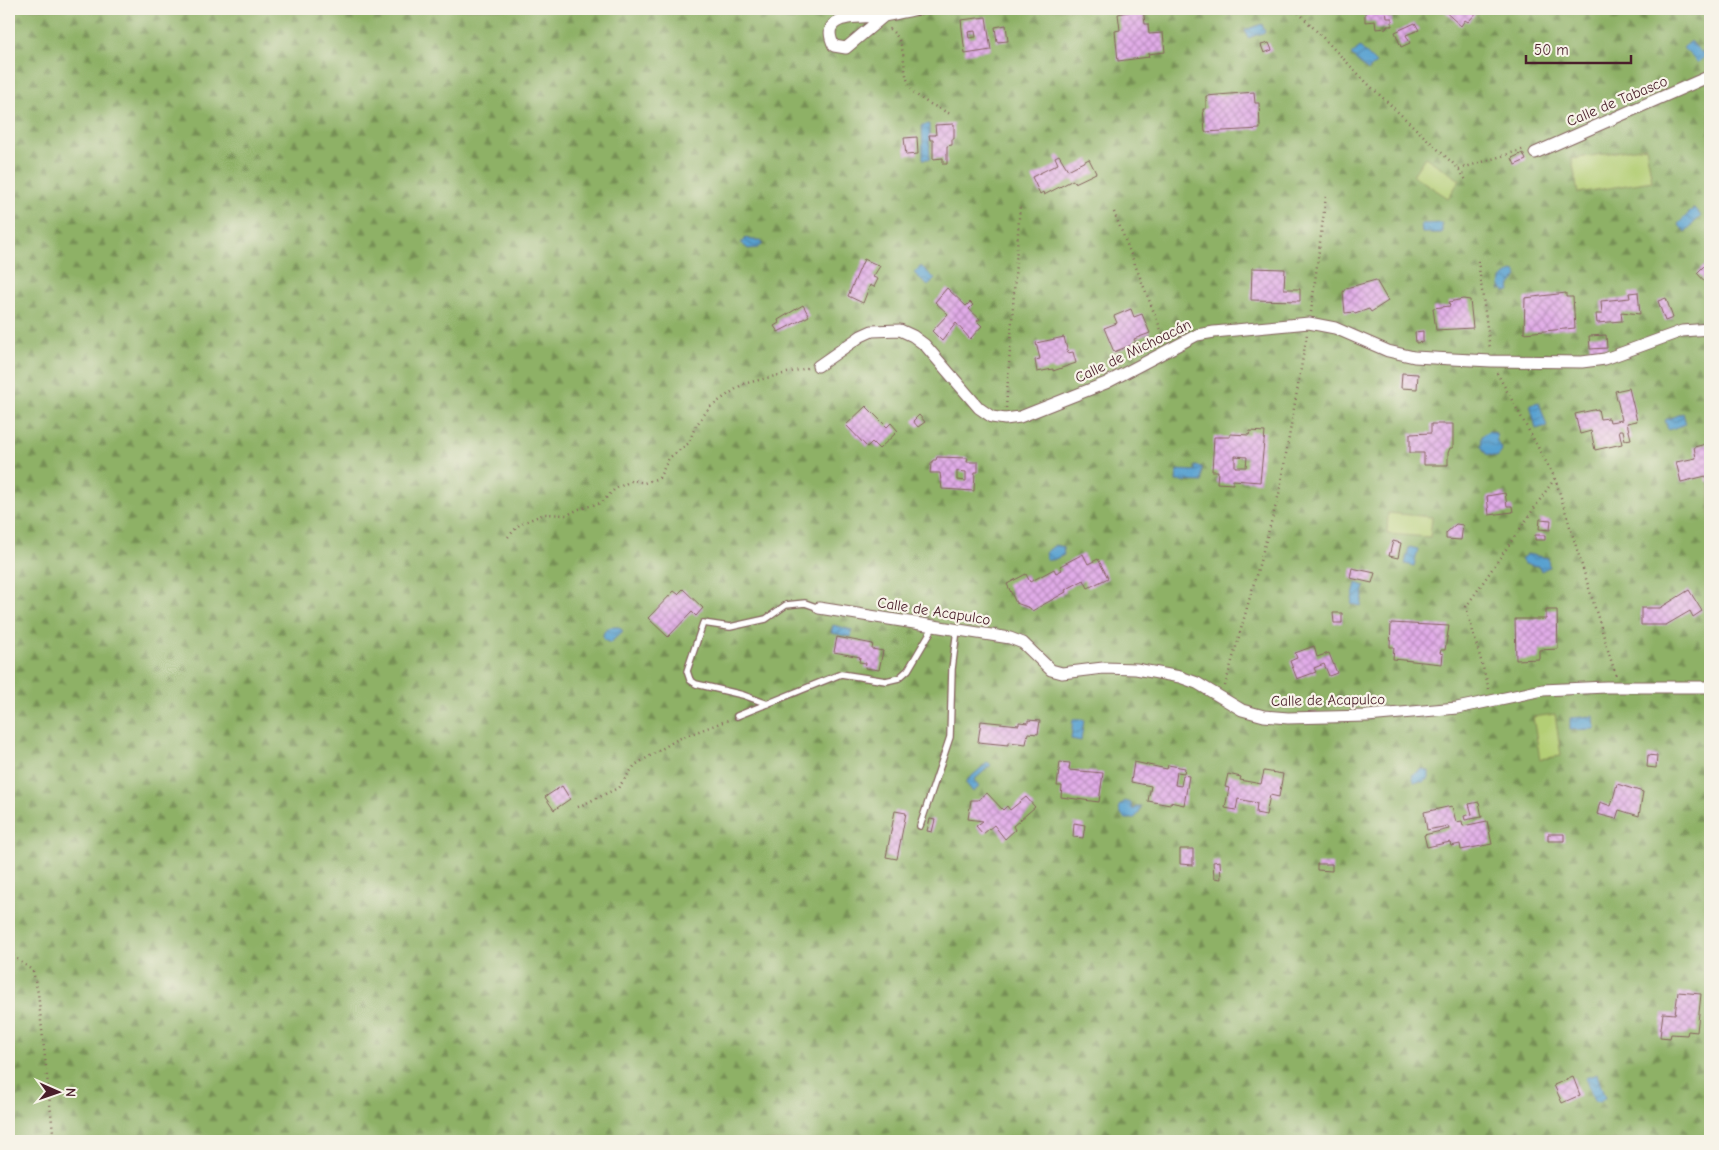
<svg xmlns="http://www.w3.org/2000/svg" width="1719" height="1150" font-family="'Comic Neue',sans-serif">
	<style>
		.forest { fill: url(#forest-firs); stroke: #6c6848 }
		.garden { fill: #b3ce74; stroke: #7e7650 }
		.water { fill: url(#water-waves); stroke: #52607e }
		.building { fill: url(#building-cross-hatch); fill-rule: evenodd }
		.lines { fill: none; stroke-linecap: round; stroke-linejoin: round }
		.service-casing { stroke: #84625f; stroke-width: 8 }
		.minor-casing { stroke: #84625f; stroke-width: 13 }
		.path { stroke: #84625f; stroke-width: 2.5; stroke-dasharray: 1 4; stroke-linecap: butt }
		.service { stroke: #fff; stroke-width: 5.5 }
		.minor { stroke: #fff; stroke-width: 11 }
		.labels { text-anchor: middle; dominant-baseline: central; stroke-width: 4.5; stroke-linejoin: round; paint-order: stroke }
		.street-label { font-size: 15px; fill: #4a1f2b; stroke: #f7f3e8 }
	</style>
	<defs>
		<pattern id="forest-firs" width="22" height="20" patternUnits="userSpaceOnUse" patternTransform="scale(1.25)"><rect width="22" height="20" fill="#8eb166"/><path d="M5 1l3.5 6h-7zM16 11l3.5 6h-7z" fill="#768f54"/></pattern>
		<pattern id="water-waves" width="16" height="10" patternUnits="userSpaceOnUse" patternTransform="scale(1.25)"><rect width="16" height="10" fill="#59a1d0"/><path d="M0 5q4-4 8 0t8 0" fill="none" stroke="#4c83a9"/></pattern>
		<pattern id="building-cross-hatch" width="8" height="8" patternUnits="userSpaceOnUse" patternTransform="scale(1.25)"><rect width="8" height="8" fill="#e1ace8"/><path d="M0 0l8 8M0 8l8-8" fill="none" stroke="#b88bbc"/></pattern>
	</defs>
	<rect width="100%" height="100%" fill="#f7f3e8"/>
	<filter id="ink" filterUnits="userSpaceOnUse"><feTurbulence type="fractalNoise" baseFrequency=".02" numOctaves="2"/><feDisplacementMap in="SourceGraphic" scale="10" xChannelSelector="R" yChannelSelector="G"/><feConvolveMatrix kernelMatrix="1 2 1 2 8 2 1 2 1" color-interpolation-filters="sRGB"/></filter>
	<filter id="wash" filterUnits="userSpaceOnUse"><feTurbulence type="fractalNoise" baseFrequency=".0096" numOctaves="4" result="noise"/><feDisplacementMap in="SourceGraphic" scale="20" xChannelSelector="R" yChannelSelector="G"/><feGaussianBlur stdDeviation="1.12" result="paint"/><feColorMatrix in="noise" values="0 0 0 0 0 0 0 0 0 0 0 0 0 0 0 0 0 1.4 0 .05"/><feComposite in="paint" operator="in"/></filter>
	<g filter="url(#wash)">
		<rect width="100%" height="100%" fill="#f1debf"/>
		<path class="forest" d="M9,9H1710V1141H9Z"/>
		<path class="garden" d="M1646,147L1652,181L1578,193L1572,159Z
			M1425,157L1460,180L1448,198L1413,175Z
			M1388,513L1432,517L1430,537L1387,534Z
			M1555,714L1561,756L1540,759L1533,717Z"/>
		<path class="water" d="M1262,24L1265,32L1248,38L1245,30Z
			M1690,41L1702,53L1705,51L1707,54L1698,63L1683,48Z
			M1360,47L1376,63L1368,71L1351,55Z
			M929,124L930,159H923L922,125Z
			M1694,208L1701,216L1685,232L1678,224Z
			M1442,223V233H1422L1421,224Z
			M746,238L752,240H761L763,244L758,248L748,249L741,243Z
			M921,266L935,279L928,286L914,273Z
			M1512,271L1516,272L1518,276L1511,284L1510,291L1505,292L1501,286L1500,291L1501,279Z
			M1539,402L1547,426L1536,429L1530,404Z
			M1683,413L1686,424L1668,430L1665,420Z
			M1489,431L1496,433L1497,442L1502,448L1501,453L1497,457L1486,454L1481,446L1482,436Z
			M1195,466L1202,467V482L1176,481L1177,470L1195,471Z
			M1055,545L1063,547L1064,555L1053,560H1047L1045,553Z
			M1409,547L1418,549L1414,566L1405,564Z
			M1527,554L1548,558L1549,567L1541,571L1538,566L1524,564L1521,559Z
			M1356,583L1365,586L1361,606L1351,604Z
			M833,625L852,630L851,637L831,633Z
			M611,627H619L623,631L610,643L604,640C601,633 605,630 611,627Z
			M1594,716L1595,729L1570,730V718Z
			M1073,719L1084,720L1081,741L1071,739Z
			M988,762L991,765L974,780L979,787L973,792L965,782Z
			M1423,769L1429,771V778L1423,782H1414L1412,775Z
			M1125,801L1131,803L1132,809H1135L1136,806H1141C1139,815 1136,820 1126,819L1120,813L1119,806Z
			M1597,1074L1605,1098L1600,1102L1594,1101L1585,1078Z"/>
		<g id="blocks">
			<path class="building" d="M1143,9L1145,24H1148L1149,34L1163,33L1165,52L1148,54L1149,57L1118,61L1115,31L1120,30L1118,14Z
				M1365,9H1386L1387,18H1392V26H1387V28L1376,29L1375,21L1365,22Z
				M1442,9H1480L1468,22L1465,20L1461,26Z
				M986,17L991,50L965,54L961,20ZM975,31L976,37L969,38L968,32Z
				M1415,23L1419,30L1406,35L1410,43L1401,47L1395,32Z
				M1006,25L1008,41L997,42L995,27Z
				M1269,43L1272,50L1264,53L1261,45Z
				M1254,92L1255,103H1259L1260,129L1205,132L1203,109H1206V96Z
				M954,124V139H952V145L947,146V164H943V158L933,159V140H930L929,135H936L935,125Z
				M917,137L918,154L906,155L904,138Z
				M1523,153L1526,160L1515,165L1512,158Z
				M1059,155L1068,170L1089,159L1096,173L1075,183L1073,180L1044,195L1043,192L1040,194L1032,177L1058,164L1055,157Z
				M864,259L880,266L873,277L878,279L874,287L870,285L863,303L848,296Z
				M1710,260V287L1697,273Z
				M1252,268L1285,269L1284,289H1300V301L1251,300Z
				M1376,280L1388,301L1371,312L1369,309L1355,314L1354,312L1345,313L1343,292L1346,288Z
				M947,288L966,306L970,302L973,305L969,309L980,319L977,321L982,326L970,339L956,323L942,341L932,331L948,314L935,302Z
				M1638,292L1640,314L1621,312L1622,321L1597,323L1596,314H1602L1601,301L1630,298L1629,293Z
				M1566,293V297H1573L1575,328L1524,333L1525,298Z
				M1666,298L1673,318L1665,321L1658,301Z
				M1463,299L1470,300L1473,328L1436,330L1433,308L1450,306L1449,302Z
				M803,305L809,316L778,332L774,326L779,323L778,320Z
				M1131,309L1134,317L1142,314L1150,333L1134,339L1136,343L1114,352L1104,328L1117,323L1114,316Z
				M1423,331V342L1416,343L1415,332Z
				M1606,335L1607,348L1590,349L1589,336Z
				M1064,337L1068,353L1073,352L1076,363L1053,371V369L1037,372L1035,360L1040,359L1036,343Z
				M1402,373L1418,374L1417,389L1401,388Z
				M1629,388L1637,421L1627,423L1631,439L1625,440L1623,430H1619L1622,444L1595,450L1591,431L1580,434L1575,414L1598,409L1600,419L1609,418L1610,422L1622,420L1615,391Z
				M866,406L887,427L891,423L898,431L879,449L872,442L867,447L846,425Z
				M919,415L925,422L918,427L913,421Z
				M1431,424H1453V448H1450L1448,453V465H1424V453H1410V434L1431,433Z
				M1250,431L1265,432L1260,482L1233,480V484L1217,483L1218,471H1212L1214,437H1230V434L1249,435ZM1235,456L1247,457L1246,467H1235Z
				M1710,443V481L1707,482L1706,476L1681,482L1676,462L1696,458L1694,447Z
				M937,457L968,458L967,462H978V472H975L974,491L942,489L940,473H930L931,464L933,460H936ZM957,471L966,472V481L957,480Z
				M1505,493L1507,506H1512L1513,512L1489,515L1487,496Z
				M1540,519L1551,520L1550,530L1539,529Z
				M1456,524L1463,525L1461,540L1446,539V533Z
				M1535,535H1545V540H1535Z
				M1393,541L1401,543L1398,558L1389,556Z
				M1083,554L1088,564L1098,559L1108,578L1088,588L1084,580L1065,590L1066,592L1032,611L1030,608L1016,603L1007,584L1026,574L1030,582L1054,569L1056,573L1062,570L1060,566Z
				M1352,568L1375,573L1372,583L1350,578Z
				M683,589L703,608L696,616L692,612L668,637L648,618L674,591L678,594Z
				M1689,590L1702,611L1693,617L1690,611L1666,625H1641V608H1660Z
				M1546,610H1557L1558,649L1539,650V659L1516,660L1515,619H1546Z
				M1333,613H1342V623H1334Z
				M1391,623L1449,626L1445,650H1441L1440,653L1443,654L1442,664L1393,659L1394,647H1390Z
				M837,637L873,644L872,649L883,651L879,670L865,668L866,663L859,662L860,657L834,652Z
				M1314,646L1317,657L1329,653L1337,673L1329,676L1324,664L1314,668L1316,672L1297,679L1290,661L1297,658L1295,653Z
				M1028,720L1040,721L1038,734L1028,733L1026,744L1008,742V745L978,742L981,721L1019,725V722L1028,723Z
				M1648,755L1657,756L1656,768L1647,767Z
				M1060,762L1070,763L1069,770L1103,773L1099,802L1061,797L1062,786H1057Z
				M1134,762L1167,769L1168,765L1185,768L1184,773L1177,772L1175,785L1181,786L1183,775L1189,776L1184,805L1170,802V805L1148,801L1151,786L1131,782Z
				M1264,771L1283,774L1279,797L1270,795L1266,815L1256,813L1257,803L1238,799L1236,810L1225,808L1229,788L1225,787L1228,774L1241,777L1240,780L1261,784Z
				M1617,784L1643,792L1639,816L1619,810L1616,819L1597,814L1600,802L1611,806Z
				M562,786L570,799L554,810L545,797Z
				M987,793L1003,810L1007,806L1010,810L1026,797L1035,807L1013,826L1015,830L1005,839L994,825L983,834L976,826L983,821L968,819L971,800H978Z
				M1479,802L1482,817L1465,820L1464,816L1472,814L1469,804Z
				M1452,806L1456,822L1462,821L1463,826L1487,821L1492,844L1461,850L1460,844L1451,846L1450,842L1427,847L1424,835L1449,829L1448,826L1427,830L1424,812Z
				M895,811L906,813L897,859L886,857Z
				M930,819L935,820L932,832L927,831Z
				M1074,823L1085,825L1083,838L1073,837Z
				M1548,834H1564V841H1548Z
				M1180,849H1193V865L1180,864Z
				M1220,861L1221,879L1214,878L1213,862Z
				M1317,864H1332V871L1317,870Z
				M1678,992L1701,994L1697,1032L1688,1031L1687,1035L1671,1034L1670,1038L1660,1037L1663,1013L1675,1014Z
				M1573,1077L1580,1095L1562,1103L1554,1085Z"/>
		</g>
	</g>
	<g filter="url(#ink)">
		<use href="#blocks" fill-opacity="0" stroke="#84625f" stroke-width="1"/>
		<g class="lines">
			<g class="service-casing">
				<path id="service" d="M768,704L743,695L696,684L690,680L687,671L703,623L730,627L766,619L786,605L805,603L819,608
					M737,716L841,674L886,681L899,678L908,670L934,626
					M920,826L950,737L952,669L957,630"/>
			</g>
			<g class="minor-casing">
				<path id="minor" d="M884,16L846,48L834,46C816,11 865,18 884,16C896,14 907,11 919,9
					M1535,153L1710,76
					M818,366L861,336L872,331L900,330L913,336L925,345L979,408L992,417L1005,419L1020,417L1106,383L1197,335L1214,332L1309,323L1335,328L1388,351L1414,357L1491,361L1582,362L1605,359L1682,331L1710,329
					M819,608L1010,638L1023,643L1051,670L1062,673L1103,668L1136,669L1180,677L1197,683L1242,710L1264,716L1288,718L1367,716L1457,708L1543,690L1606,687H1710"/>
			</g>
			<path class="path" d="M1295,9L1370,86L1459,169L1466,180
				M889,29C910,42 899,71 912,90C921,102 940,108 952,115
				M1459,169L1525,149
				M1114,212L1165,340
				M1478,261L1490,349
				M1311,312L1326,196
				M1497,373L1555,478L1616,676
				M1006,408L1020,204
				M508,537L520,524L544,514L567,515L579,509L601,503L615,489L633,480L644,483L659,478L669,458L689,443L695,427L710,407L743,384L807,368
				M1225,686L1279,494L1307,334
				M1489,689L1466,607L1555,478
				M578,807L618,788L635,765L678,739L728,720
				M9,953L33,971L38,993L54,1141
				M1709,1049L1710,1053"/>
			<use href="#service" class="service"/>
			<use href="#minor" class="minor"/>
		</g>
	</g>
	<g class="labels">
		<g class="street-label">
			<text transform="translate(1617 101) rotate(-23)">Calle de Tabasco</text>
			<text transform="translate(1133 351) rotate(-26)">Calle de Michoacán</text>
			<text transform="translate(934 611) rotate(9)">Calle de Acapulco</text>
			<text transform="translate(1328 700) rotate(-1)">Calle de Acapulco</text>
		</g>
	</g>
	<rect width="1719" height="1150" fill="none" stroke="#f7f3e8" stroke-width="30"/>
	<g transform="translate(58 1092) rotate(92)" stroke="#f7f3e8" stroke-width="4" paint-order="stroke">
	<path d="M0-4L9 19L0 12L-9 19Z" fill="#4a1f2b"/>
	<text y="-8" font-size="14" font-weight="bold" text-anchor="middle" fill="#4a1f2b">N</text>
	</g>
	<path d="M1526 55v8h105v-8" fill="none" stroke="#4a1f2b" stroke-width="2.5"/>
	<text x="1534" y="55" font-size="15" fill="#4a1f2b" stroke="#f7f3e8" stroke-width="4" paint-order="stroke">50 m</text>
</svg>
